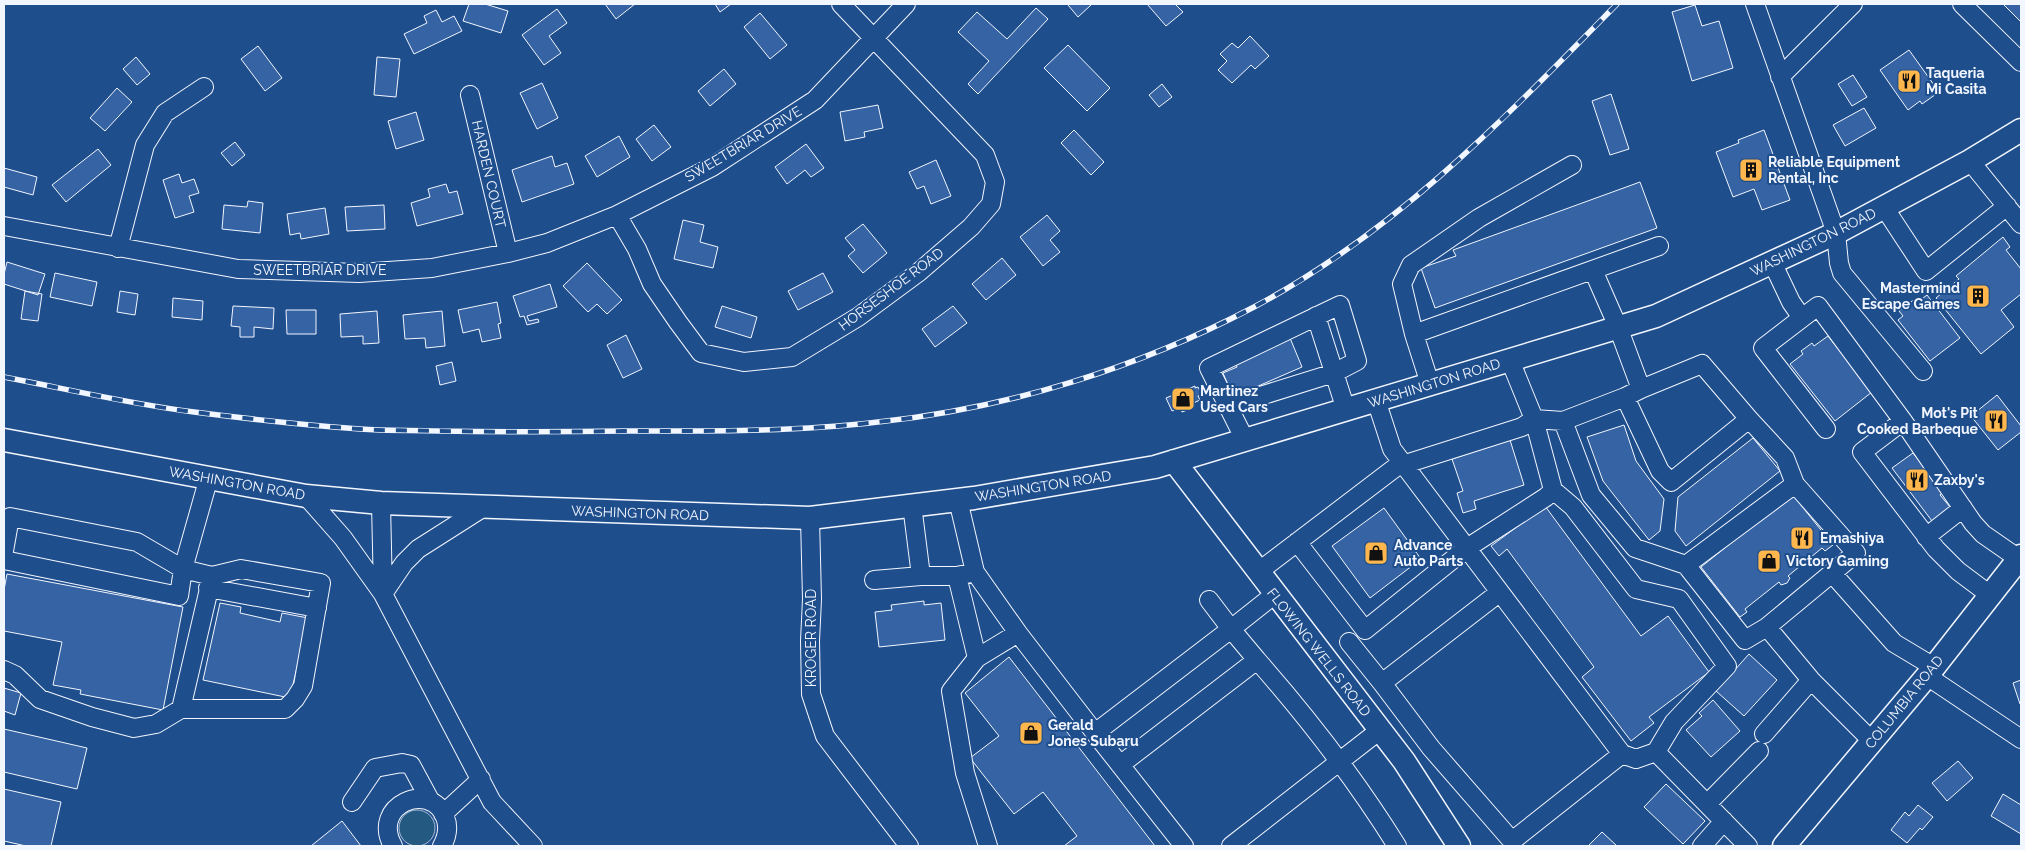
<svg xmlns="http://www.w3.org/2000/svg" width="2025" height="850" font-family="Raleway,sans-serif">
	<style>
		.green { fill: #245a82; stroke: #a8bbd7 }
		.building { fill: #3563a3; stroke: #f2f6ff }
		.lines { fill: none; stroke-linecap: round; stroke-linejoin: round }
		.minor-casing { stroke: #f2f6ff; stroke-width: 20 }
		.major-casing { stroke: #f2f6ff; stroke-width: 25 }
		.minor { stroke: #1f4e8c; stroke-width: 18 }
		.major { stroke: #1f4e8c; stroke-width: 22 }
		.rail-casing { stroke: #f2f6ff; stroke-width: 5.5 }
		.rail { stroke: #1f4e8c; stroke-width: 4; stroke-dasharray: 11; stroke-linecap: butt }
		.labels { text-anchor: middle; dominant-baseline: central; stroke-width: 4; stroke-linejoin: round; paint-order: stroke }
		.poi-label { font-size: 14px; font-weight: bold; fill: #f2f6ff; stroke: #1f4e8c; text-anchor: start }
		.street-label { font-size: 14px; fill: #f2f6ff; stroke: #1f4e8c }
	</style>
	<rect width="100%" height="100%" fill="#1f4e8c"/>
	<path class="green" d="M399 828a18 18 0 1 1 36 0a18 18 0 1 1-36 0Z"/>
	<path class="building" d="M469,4H485L508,11L501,33L463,21Z
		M605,4H635L616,19Z
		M715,4H731L720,12Z
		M1069,4H1089L1091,5L1078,17L1068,5Z
		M1147,4H1175L1183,12L1166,26Z
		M2003,4H2021V22Z
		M1695,5L1702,26L1719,21L1733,68L1692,81L1672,12Z
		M1036,8L1048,19L978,94L968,84L989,61L958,32L977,12L1007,39Z
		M557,9L567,23L549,36L561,53L544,65L522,35Z
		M436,10L442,22L454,16L462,31L414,54L404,34L427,23L424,16Z
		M760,13L787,45L770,59L744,27Z
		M1250,36L1269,56L1255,69L1251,65L1232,83L1218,70L1227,61L1220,54L1232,43L1238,48Z
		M1068,45L1110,88L1087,111L1044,68Z
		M258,46L282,78L265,91L241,59Z
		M1909,50L1939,92L1922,104L1920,101L1908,110L1880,70Z
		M136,57L150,74L137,85L123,69Z
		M377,57L400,59L396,97L374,95Z
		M724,69L736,84L710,106L698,91Z
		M1853,75L1867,97L1852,106L1838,84Z
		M542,83L558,118L537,129L520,93Z
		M1162,84L1172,97L1159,107L1149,95Z
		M117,88L132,102L105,131L90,118Z
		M1611,94L1629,149L1610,155L1592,101Z
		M878,105L883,128L864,132L865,137L845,141L840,112Z
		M1864,108L1876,128L1845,146L1833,125Z
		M416,112L424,140L396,149L388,121Z
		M654,125L671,147L652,161L636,139Z
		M1074,130L1104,162L1091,175L1061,143Z
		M1764,130L1790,200L1762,210L1754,189L1733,197L1716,152L1739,143L1738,140Z
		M619,136L630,157L597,177L585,156Z
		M235,142L245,155L232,166L221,153Z
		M806,144L824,168L811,177L805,170L787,184L775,167Z
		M98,149L111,165L66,202L52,185Z
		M552,156L555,167L567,163L574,184L522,202L512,170Z
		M936,160L951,196L931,204L924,186L917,189L909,172Z
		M4,168L37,177L33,195L4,187Z
		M179,174L182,183L194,179L199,193L189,196L194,212L175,218L163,180Z
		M1640,182L1657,228L1435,308L1421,268L1456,256L1453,250Z
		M446,184L449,193L457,191L463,214L417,226L411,203L430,197L428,189Z
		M248,201L263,203L260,233L222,229L224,205L247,207Z
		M384,205L385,229L347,231L345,207Z
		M325,208L329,234L301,239L300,233L290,235L287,214Z
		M1047,215L1060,231L1050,240L1060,252L1043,266L1020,237Z
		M683,220L704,225L700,242L718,247L713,268L674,259Z
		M863,224L887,253L863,273L848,256L855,250L845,238Z
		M2003,237L2010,247L2006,250L2021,269V294L2001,310L2014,327L1981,354L1936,298L1959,279L1956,276Z
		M1002,258L1016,275L986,300L972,284Z
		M7,262L45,274L38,295L4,284V274Z
		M587,263L622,300L607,314L597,304L588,312L563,286Z
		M55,273L97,282L92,306L50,297Z
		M823,273L833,292L798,310L788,291Z
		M550,284L557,307L527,316L529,321L538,319L539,322L527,325L524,316L520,317L513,296Z
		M25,291L42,294L38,321L21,319Z
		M120,291L138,294L135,315L117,312Z
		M1927,295L1960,338L1930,361L1898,320L1903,316L1899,311L1916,298L1919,301Z
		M173,298L203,301L202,320L172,317Z
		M497,302L501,323L498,324L501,338L482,342L479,329L463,333L458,310Z
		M233,306L274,308L273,329L254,327V337H240V327L231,326Z
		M722,306L757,317L751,338L715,327Z
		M953,306L967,323L935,347L922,329Z
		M286,310H316V334H287Z
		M377,311L379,343L363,344V336L341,337L340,314Z
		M442,311L445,346L426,348L425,338L405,339L403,315Z
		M626,335L642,369L623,378L607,345Z
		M1828,336L1872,392L1835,421L1790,364L1803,354L1801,351L1812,343L1814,346Z
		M1290,338L1302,367L1233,397L1223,373L1237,367L1235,361Z
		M452,362L456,381L440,385L436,366Z
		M1195,386V388L1198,387L1202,395L1198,396L1200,400L1189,405L1190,409L1182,412L1180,407L1172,411L1166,398Z
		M1997,395L2021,426V432L1998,450L1971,416Z
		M1624,425L1636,461L1664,499L1660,531L1649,540L1603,481L1587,437Z
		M1753,438L1780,471L1686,546L1675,531L1678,497Z
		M1510,440L1524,485L1474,501L1476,509L1463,513L1457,493L1463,491L1452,459Z
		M1913,453L1943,492L1940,495L1950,507L1932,521L1892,468Z
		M1792,494L1833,545L1825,551L1822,548L1788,576L1790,578L1787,583L1781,585L1779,582L1745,609L1747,612L1740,617L1701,567Z
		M1545,506L1641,636L1668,616L1709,672L1649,717L1654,723L1631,741L1582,677L1594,667L1507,549L1499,556L1491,546Z
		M1384,508L1421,559L1370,598L1332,546Z
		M7,574L183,607L163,710L80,694L81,690L53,685L62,642L4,631V590Z
		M924,601V605L941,603L945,640L879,647L875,612L892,610L891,605Z
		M220,603L241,607L240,613L280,622L282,613L308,618L290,698L203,680Z
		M1749,654L1777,680L1744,716L1716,691Z
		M1009,657L1155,846H1064L1077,836L1043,792L1014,814L970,758L999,736L965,693Z
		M2021,680V704H2020L2013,683Z
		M4,688L21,693L15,715L4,711Z
		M1713,700L1740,731L1711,757L1686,730L1702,716L1699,713Z
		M4,729L87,748L77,789L4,772Z
		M1958,761L1973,778L1947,801L1932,783Z
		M1666,784L1705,821L1683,844L1644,807Z
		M4,789L61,802L51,846H26L4,841Z
		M2003,794L2021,805V834L1991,816Z
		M1918,805L1933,817L1922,830L1920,828L1907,843L1891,830L1905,812L1909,816Z
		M342,821L361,846H311Z
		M1602,832L1617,846H1588Z"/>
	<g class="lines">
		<g class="minor-casing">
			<path id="minor" d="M1755,4L1836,233L1839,263L1842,273L1923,371
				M1962,4L2021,62
				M1780,77L1853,4
				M470,95L508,253
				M1970,161L2021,224
				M1884,207L1926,271L2007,206
				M617,215L637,249L652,284L678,322L701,353L744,362L792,357L858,317L919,272L971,227L991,204L995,182L985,155L841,4
				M4,226L238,269L359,273L432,268L508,253L547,243L617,215L712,167L815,100L906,4
				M118,248L145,145L165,113L204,87
				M1772,262L1791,302L1802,318L1818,306L1903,421L1973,523L1983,534L2019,559
				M1593,270L1618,327L1641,389L1625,397L1660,471L1671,482L1749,419L1785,458L1795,484
				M1316,316L1346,410
				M1802,318L1763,348L1826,429
				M1414,334L1402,284L1411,265L1479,218L1572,165
				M1510,360L1534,419L1563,421
				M1430,384L1414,334L1659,246
				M1641,389L1702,364L1749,419
				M1625,397L1563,421L1591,495L1635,548L1686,565
				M1376,400L1392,449L1622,754L1636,759L1656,752L1748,846
				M1228,406L1334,373L1357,361L1340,305L1209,368L1245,440
				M1903,421L1862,452L1936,549L1958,571L1990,595
				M1553,490L1573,507L1636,589L1679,599L1727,666L1674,722L1656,752
				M306,496L343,538L383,594L492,802L533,846
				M381,503L383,593
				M810,518L812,599L810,641L811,694L825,736L909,846
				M1926,537L1963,508
				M4,551L10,517L137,542L183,569L212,576L241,569L321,583L303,686L295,699L285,709H181L156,724L134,728L92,717L40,699L15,675L4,670
				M4,560L179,596L183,569L209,477
				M975,572L1018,633L1095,733L1231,629L1209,600
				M1258,572L1396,467L1522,427L1534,419L1553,490L1546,497L1467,548L1365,630L1297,542
				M921,576H957L975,572L958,500
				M957,576L977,658
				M874,580L921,576L912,505
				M208,588L317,608
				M1500,592L1382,683L1431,748L1512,841L1622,754
				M383,594L404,563L418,549L484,507
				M1767,627L1745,640L1686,565L1795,484L1856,553L1832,573
				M1349,642L1382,683
				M1257,660C1308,718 1356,780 1397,846
				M1927,676L2021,739
				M181,709L212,576
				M1095,733L1184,846
				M1764,734L1811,680
				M1872,741L1811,680L1767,627L1832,573L1894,643L1934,667
				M1120,765L1257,660L1231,629L1275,594
				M352,802L375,768L402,763L411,765L431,802
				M1707,804L1759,751
				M443,814L481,779
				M393,846C370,805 430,780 445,817C449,827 447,837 442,846
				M988,846L965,773L951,691L977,658L1018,633
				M1231,846L1380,730
				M1702,846L1724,821"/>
		</g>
		<g class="major-casing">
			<path id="major" d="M4,440L306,496L381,503L810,518L974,498L1155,467L1656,316L1836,233L1970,161L2021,130
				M1174,461L1404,761L1459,846
				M1784,846L1927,676L2021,556"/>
		</g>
		<use href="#minor" class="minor"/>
		<use href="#major" class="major"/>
		<g class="rail-casing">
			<path id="rail" d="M4,377C67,389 130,404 194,412C249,419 305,425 360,429C386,431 413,430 439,431C501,432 562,432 624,431C708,431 794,432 878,422C1009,408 1138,368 1254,307C1397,231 1505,118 1617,4"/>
		</g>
		<use href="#rail" class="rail"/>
	</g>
	<defs>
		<g id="restaurant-square" transform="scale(1.25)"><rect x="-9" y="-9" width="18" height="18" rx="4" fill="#ffb74d" stroke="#1f4e8c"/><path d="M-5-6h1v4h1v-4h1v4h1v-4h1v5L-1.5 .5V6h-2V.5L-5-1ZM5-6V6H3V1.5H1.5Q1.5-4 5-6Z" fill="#111"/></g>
		<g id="building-square" transform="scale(1.25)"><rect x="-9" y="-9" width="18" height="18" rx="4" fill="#ffb74d" stroke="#1f4e8c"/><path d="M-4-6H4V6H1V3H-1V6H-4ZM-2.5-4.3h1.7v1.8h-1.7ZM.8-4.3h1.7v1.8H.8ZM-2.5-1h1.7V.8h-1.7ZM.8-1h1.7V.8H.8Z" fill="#111"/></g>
		<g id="shop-square" transform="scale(1.25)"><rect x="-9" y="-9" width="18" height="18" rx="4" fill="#ffb74d" stroke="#1f4e8c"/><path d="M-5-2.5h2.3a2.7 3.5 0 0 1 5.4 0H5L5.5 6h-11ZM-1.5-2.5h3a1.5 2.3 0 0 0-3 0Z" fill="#111"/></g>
	</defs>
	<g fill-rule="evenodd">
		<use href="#restaurant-square" x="1909" y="81"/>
		<use href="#building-square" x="1751" y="170"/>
		<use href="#building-square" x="1978" y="296"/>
		<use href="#shop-square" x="1183" y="399"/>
		<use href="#restaurant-square" x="1996" y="421"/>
		<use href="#restaurant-square" x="1917" y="480"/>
		<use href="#restaurant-square" x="1802" y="538"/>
		<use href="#shop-square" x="1376" y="553"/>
		<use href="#shop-square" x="1769" y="561"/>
		<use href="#shop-square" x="1031" y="733"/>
	</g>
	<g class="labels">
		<g class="poi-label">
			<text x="1926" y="73">Taqueria<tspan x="1926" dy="16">Mi Casita</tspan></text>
			<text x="1768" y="162">Reliable Equipment<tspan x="1768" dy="16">Rental, Inc</tspan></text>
			<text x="1960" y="288" text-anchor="end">Mastermind<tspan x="1960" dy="16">Escape Games</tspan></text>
			<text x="1200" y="391">Martinez<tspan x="1200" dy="16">Used Cars</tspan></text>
			<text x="1978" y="413" text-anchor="end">Mot's Pit<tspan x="1978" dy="16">Cooked Barbeque</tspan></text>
			<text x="1934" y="480">Zaxby's</text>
			<text x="1820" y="538">Emashiya</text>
			<text x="1394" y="545">Advance<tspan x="1394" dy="16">Auto Parts</tspan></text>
			<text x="1786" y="561">Victory Gaming</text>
			<text x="1048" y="725">Gerald<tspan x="1048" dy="16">Jones Subaru</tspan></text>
		</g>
		<g class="street-label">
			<text transform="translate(743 144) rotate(-31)">SWEETBRIAR DRIVE</text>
			<text transform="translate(489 174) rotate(77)">HARDEN COURT</text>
			<text transform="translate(1813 242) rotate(-26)">WASHINGTON ROAD</text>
			<text x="320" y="270">SWEETBRIAR DRIVE</text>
			<text transform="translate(891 289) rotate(-37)">HORSESHOE ROAD</text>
			<text transform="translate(1434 383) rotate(-17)">WASHINGTON ROAD</text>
			<text transform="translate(237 483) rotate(10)">WASHINGTON ROAD</text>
			<text transform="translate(1043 486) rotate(-9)">WASHINGTON ROAD</text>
			<text transform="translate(640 513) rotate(2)">WASHINGTON ROAD</text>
			<text transform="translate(811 638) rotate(-90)">KROGER ROAD</text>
			<text transform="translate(1319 652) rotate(52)">FLOWING WELLS ROAD</text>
			<text transform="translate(1904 702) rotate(-51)">COLUMBIA ROAD</text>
		</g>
	</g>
	<rect width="2025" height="850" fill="none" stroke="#f2f6ff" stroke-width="10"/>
</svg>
